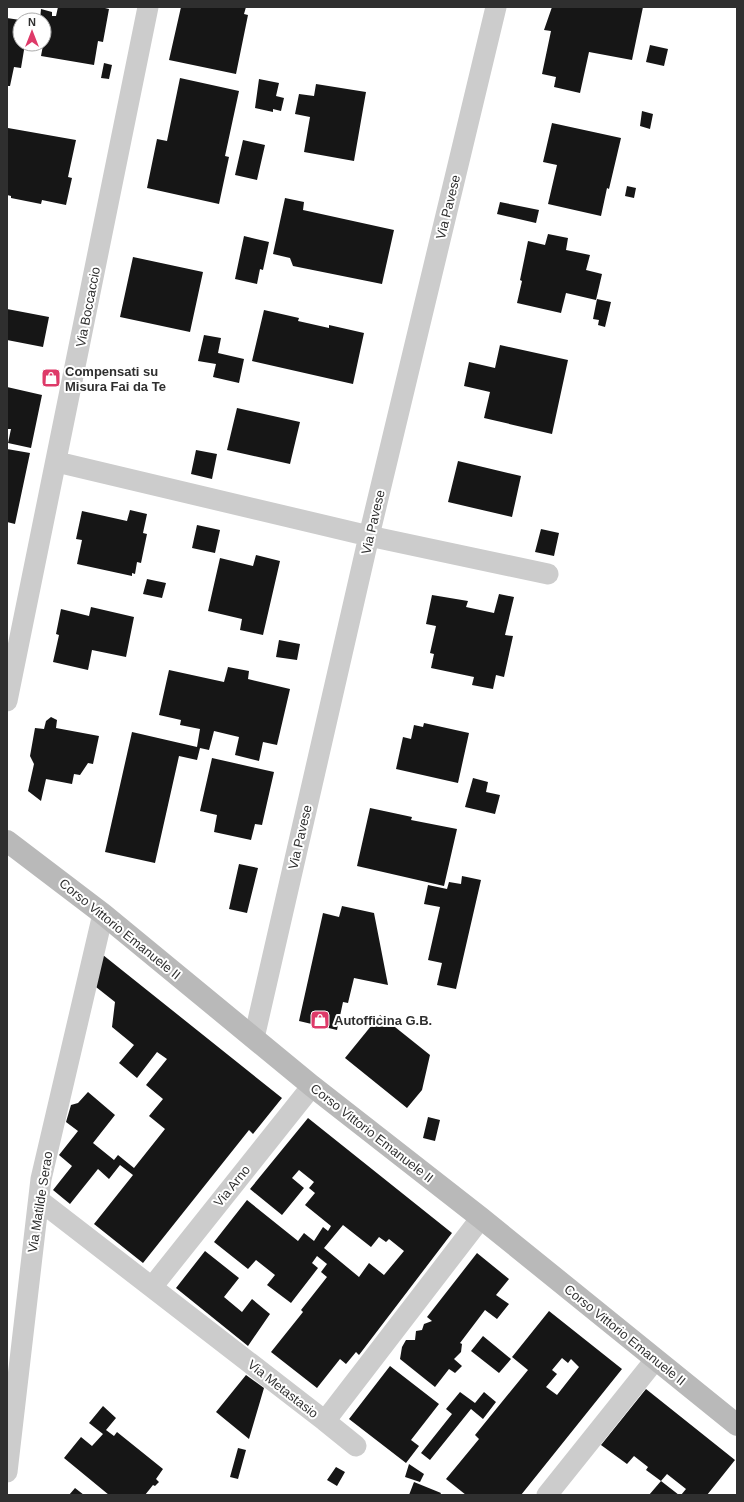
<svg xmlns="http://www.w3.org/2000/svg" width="744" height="1502" font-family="Helvetica,sans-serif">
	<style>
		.building { fill: #161616; fill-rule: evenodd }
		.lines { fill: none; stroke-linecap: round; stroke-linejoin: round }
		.street { stroke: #ccc; stroke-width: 21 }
		.secondary { stroke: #b9b9b9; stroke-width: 22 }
		.labels { text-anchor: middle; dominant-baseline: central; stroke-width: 4; stroke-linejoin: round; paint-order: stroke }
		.street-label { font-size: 13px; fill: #2f2f2f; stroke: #fff }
		.poi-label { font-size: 13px; font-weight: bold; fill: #2f2f2f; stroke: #fff; text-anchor: start }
	</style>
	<rect width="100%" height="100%" fill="#fff"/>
	<path class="building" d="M58,7H101L109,9L103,42L98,41L94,65L41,56L47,24L44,23V20H40L41,9L52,12V16H56Z
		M181,7H246L244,14L248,15L236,74L169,60Z
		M552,7H643L632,60L589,52L580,93L554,87L556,77L542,74L551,31L544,30Z
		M7,18L20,20V44H25L21,68L14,67L10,86H7Z
		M650,45L668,49L664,66L646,62Z
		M104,63L112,65L109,79L101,78Z
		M180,78L239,91L225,156L229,157L219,204L147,188L157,139L167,141Z
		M259,79L279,83L276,96L284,98L281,111L273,109V112L255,108Z
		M316,84L366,92L354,161L304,152L310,117L295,114L299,94L314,96Z
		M642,111L653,114L650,129L640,126Z
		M552,123L621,138L609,189L607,188L601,216L548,204L557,165L543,162Z
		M8,128L76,140L68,177L72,178L66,205L42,200L41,204L11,198V196L7,195Z
		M243,140L265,145L257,180L235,175Z
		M627,186L636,188L634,198L625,196Z
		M285,198L304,202L303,210L394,230L382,284L293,266L290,258L273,254Z
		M500,202L539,210L536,223L497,214Z
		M548,234L568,238L566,250L590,255L586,270L602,274L596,300L566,293L561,313L517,303L522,281L520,280L528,241L545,245Z
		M244,236L269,242L263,270L260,269L257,284L235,279Z
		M133,257L203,272L190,332L120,317Z
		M597,299L611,302L605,327L598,325L599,320L593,319Z
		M7,309L49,317L43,347L7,340Z
		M264,310L299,318L298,321L329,328V325L364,333L353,384L252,361Z
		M204,335L221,338L218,353L244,359L239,383L213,377L216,364L198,361Z
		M500,345L568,360L552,434L484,418L490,392L464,386L469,362L495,368Z
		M7,387L42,395L31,448L8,443L11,429H7Z
		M237,408L300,422L290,464L227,450Z
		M7,449L30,453L15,524L7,522Z
		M196,450L217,454L212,479L191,474Z
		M458,461L521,476L512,517L448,502Z
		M130,510L147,514L143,533L147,534L141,563L137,562L135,574L132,573V576L77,564L82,540L76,539L82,511L127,521Z
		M197,525L220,530L215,553L192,548Z
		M541,529L559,533L554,556L535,552Z
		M256,555L280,561L263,635L240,630L242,619L208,611L220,558L253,566Z
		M147,579L166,583L162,598L143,594Z
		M499,594L514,597L505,635L513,636L504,677L496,675L493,689L472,685L474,677L431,668L434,654L430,653L436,626L426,624L432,595L468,601L466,607L494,613Z
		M91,607L134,617L126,657L92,650L88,670L53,662L59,635L56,634L61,609L89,616Z
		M279,640L300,644L297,660L276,657Z
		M228,667L249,671L248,679L290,689L277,745L263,742L259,761L235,755L239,737L214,731L209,750L200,748L197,760L179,756L155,863L105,852L132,732L197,747L200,729L180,725L181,720L159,715L169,670L224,682Z
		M51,717L57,720L56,728L99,736L93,764L88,763L80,775L74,774L72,784L46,779L41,801L28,791L34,764L30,756L35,728L44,729L46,721Z
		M424,723L469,733L458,783L396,769L403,737L411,739L414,725L423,727Z
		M212,758L274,772L262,825L255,824L251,840L214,832L217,815L200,811Z
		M473,778L488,782L486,792L500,795L495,814L465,807Z
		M370,808L412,817L411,820L457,829L444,886L357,866Z
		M239,864L258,868L247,913L229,909Z
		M462,876L481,880L456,989L437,985L442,963L428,960L440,907L424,904L428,885L447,889L449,882L461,884Z
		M342,906L374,913L388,985L354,978L348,1003L343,1002L337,1030L299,1021L323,913L339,917Z
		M103,955L282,1098L253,1134L249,1130L143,1263L94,1224L133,1175L120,1165L109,1179L98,1169L70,1204L53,1190L72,1166L59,1155L78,1131L66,1122L71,1105L78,1103L88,1092L115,1115L93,1143L114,1160L118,1155L134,1168L165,1129L149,1116L163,1099L146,1085L167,1059L157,1052L137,1078L119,1063L134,1045L112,1027L115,1002L96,987Z
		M380,1015L430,1055L422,1090L407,1108L345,1058Z
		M428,1117L440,1120L435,1141L423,1138Z
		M308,1118L452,1233L359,1355L356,1352L346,1364L340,1359L317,1388L271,1352L303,1312L301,1310L327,1277L321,1272L327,1264L317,1256L312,1263L318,1268L291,1303L267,1285L275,1275L256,1260L248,1269L214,1242L247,1200L298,1241L304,1233L314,1241L323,1227L328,1231L331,1226L305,1205L315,1193L309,1188L314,1182L299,1170L292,1178L304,1188L282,1215L250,1189ZM343,1225L371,1247L379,1237L386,1242L389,1239L404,1251L384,1275L369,1263L359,1277L324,1248Z
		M205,1251L239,1278L224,1297L242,1312L252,1299L270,1314L248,1346L176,1288Z
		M477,1253L509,1279L496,1295L509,1304L497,1319L485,1310L460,1343L462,1344L461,1352L454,1359L462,1366L455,1373L449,1369L435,1387L400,1359L402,1347L406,1340H415L416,1331L422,1330L424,1324L432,1321L427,1317Z
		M549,1311L622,1369L521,1495H466L446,1479L479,1439L475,1435L528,1370L512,1357ZM562,1358L568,1363L571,1359L579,1367L557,1395L546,1387L557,1374L552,1370Z
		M483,1336L511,1359L499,1373L471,1351Z
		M390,1366L439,1404L411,1440L419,1446L406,1463L349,1419Z
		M246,1375L264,1388L249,1439L216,1412Z
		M646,1389L735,1460L707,1495H681L686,1489L667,1474L661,1481L679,1495H649L661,1481L646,1470L648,1467L634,1456L627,1464L601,1445Z
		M460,1392L475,1403L484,1392L496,1402L483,1419L471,1409L430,1460L421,1453L452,1414L446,1409Z
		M103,1406L116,1418L106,1430L114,1436L117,1432L163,1469L156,1479L159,1482L155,1486L153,1485L145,1495H109L64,1458L81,1437L92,1446L103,1434L89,1423Z
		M238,1448L246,1450L238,1479L230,1477Z
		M409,1464L424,1474L420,1482L405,1477Z
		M336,1467L345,1472L337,1486L327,1480Z
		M414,1482L441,1493L440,1495H409Z
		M75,1488L84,1495H69Z"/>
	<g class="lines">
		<path class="street" d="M57,462L369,536L548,574
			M7,701L148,7
			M254,1038L369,536L496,7
			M39,1200L325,1421L481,1218
			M152,1287L312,1086
			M325,1421L356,1446
			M7,1472L41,1179L103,914
			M547,1495L655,1360"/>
		<path class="secondary" d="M7,841L103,914L312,1086L481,1218L737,1425"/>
	</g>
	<defs>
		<g id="shop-square" transform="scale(1)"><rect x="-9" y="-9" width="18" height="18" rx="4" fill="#de3a69" stroke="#fff"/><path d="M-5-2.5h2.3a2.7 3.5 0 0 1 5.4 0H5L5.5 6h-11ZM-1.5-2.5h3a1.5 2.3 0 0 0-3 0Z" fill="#fff"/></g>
	</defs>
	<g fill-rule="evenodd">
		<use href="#shop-square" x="51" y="378"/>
		<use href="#shop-square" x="320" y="1020"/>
	</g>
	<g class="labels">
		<g class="street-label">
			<text transform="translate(448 207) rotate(-76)">Via Pavese</text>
			<text transform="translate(88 307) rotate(-79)">Via Boccaccio</text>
			<text transform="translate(373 522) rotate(-77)">Via Pavese</text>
			<text transform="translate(300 837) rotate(-77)">Via Pavese</text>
			<text transform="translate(120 929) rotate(39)">Corso Vittorio Emanuele II</text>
			<text transform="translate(372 1133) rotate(38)">Corso Vittorio Emanuele II</text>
			<text transform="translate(232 1186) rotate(-51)">Via Arno</text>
			<text transform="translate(40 1202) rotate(-81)">Via Matilde Serao</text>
			<text transform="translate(625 1335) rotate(39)">Corso Vittorio Emanuele II</text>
			<text transform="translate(283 1389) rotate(38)">Via Metastasio</text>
		</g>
		<g class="poi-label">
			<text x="65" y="371">Compensati su<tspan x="65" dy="15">Misura Fai da Te</tspan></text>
			<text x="334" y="1020">Autofficina G.B.</text>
		</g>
	</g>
	<rect width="744" height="1502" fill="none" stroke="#2f2f2f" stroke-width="16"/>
	<g transform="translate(32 32)"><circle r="19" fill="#ffffff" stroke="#acacac"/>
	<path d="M0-3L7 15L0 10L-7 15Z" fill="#de3a69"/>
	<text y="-6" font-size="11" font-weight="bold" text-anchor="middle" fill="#2f2f2f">N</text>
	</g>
</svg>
